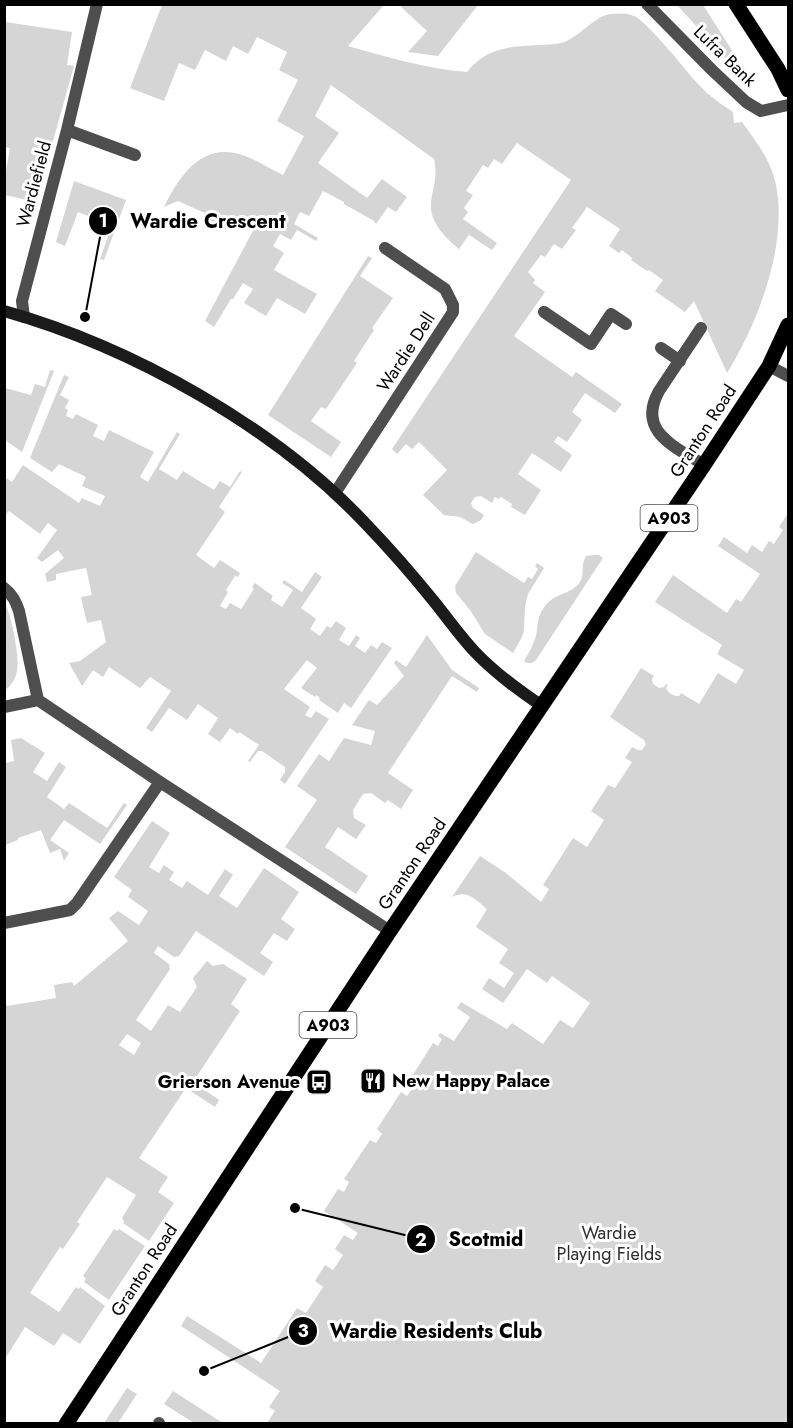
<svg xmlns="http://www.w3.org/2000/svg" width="793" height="1428" font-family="Jost,sans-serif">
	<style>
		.green { fill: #d5d5d5; fill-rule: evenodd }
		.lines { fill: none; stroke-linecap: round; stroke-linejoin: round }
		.lane { stroke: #4e4e4e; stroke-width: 12 }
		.street { stroke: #4e4e4e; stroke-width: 12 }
		.secondary { stroke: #1b1b1b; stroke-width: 12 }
		.primary { stroke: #000; stroke-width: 15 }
		.labels { text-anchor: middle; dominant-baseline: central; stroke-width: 6; stroke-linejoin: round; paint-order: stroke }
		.shield { fill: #fff; stroke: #4c4c4c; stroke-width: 1.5 }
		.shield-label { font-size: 16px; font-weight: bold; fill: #000 }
		.street-label { font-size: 18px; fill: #000; stroke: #fff }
		.poi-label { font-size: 18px; font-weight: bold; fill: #000; stroke: #fff; text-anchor: start }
		.park-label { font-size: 18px; fill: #2c2c2c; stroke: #fff }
		.leader { fill: none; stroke: #000; stroke-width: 2 }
		.callout-dot { fill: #000; stroke: #fff; stroke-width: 2 }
		.mark-label { font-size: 18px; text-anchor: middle; font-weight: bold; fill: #fff }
		.callout-label { font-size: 20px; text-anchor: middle; font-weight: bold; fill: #000; stroke: #fff; stroke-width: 6; stroke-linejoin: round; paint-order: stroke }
	</style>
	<rect width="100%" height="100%" fill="#fff"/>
	<path class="green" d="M162,5H384L348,46C387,57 427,69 467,72C490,42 522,47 556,44C577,42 592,16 611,14C618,13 628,13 634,16C644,21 662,42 670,51C682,65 694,81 707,93C715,100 724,106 733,112L734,123L742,122C754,139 768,156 774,177C791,237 759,322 727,373L694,301L685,312L655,291L663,280L649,270L647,271L631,260L632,258L622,250L619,253L609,246L620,229L587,207L572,228L576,230L562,249L554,244L545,257L541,255L528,272L535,280L533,283L545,292L514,336L572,377L576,372L622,404L615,413L585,393L572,412L582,420L567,442L558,436L554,442L572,455L561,472L532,453L518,474L541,490L525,515L511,507L512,504L501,497L499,499L495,497L492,503L481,496L475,497L471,503L473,508L484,515L481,520L473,524L460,517L444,515L423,495L447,470L419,442L412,449L406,444L397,454L392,449L571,180L517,143L502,164L494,159L488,168L483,165L466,191L473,195L464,208L468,212L463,219L497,243L492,250L469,235L459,249C445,237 429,222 431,202C433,185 438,178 434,159L331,85L315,116L339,133L318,163L367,198L382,179L407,197L396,212L388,207L376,224L374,221L344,204V202L323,191L309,216L300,212L294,224L318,238L316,241L297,230L291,240L280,234L273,246L284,253L274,270L317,294L305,314L277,298L266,316L244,303L253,289L243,283L233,299H231L214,327L205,321L256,225L211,231L207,214L178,201L164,207C180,174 204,140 245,156C259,161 270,169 283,175L304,136L277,121L298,80L279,70L287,52L257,37L248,54L233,46L226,61L205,50L195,70L179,63L164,101L130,88Z
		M399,5H478L438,56L408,52L427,31Z
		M677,5H703L747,74L739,73Z
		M5,22L72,32L67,65L74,66L36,202L5,195V176L10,148L4,147Z
		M74,181L126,200L104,260L100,259L112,225L78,212L65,246L56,242Z
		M368,256L372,258L360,276L393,298L372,328L374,330L354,361L357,363L326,409L321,407L311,421L341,442L331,457L268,415Z
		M50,370L54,371L22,452L5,440V388L31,395L35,384L45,387Z
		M64,375L69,377L60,395L69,400L65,408L68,410L66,416L73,419L76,414L98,425L93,436L104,441L109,430L154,452L140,477L148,482L177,432L180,434L159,469L177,480L183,471L214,490L220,481L230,487L240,471L242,472L219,507L225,512L196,555L214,568L220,560L240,573L238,577L235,576L226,590L228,592L220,606L226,609L230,603L241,609L254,589L252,587L255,583L273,596L271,600L282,607L293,590L282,583L284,580L302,592L315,572L322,577L301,608L316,619L310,629L320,636L327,626L331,628L336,621L346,628L339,640L349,646L356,635L360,638L355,646L365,653L371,645L377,649L382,642L392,648L351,708L344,703L338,713L319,700L320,698L316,695L315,697L301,688L317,668L307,660L284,689L310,707L305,715L311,718L316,711L329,719L285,784L280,780L285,772V767L262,751H258L250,762L248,761L259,745L239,732L238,734L230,728L220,742L208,734L218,718L198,704L187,720L169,708L152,732L146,728L171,691L150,677L140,688L109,667L103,677L93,670L82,686L69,663L80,661L106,642L101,620L87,623L81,597L92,595L86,568L56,574V580L47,582L45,574L64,558L58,550L42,562L37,558L57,530L48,523L40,534L9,511L4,517L5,477L12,482L23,465L79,503L82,498L100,506L105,496L82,486L86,477L59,464L52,472L30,458Z
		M788,513V1423H267L275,1411L269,1407L280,1391L181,1326L187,1316L261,1363L297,1308L306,1313L323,1287L315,1281L325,1265L333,1270L343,1255L335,1249L344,1235L353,1240L358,1233L324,1211L338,1189L344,1192L349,1182L344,1179L370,1140L376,1143L382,1134L377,1129L401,1092L407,1096L414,1086L409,1081L433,1043L438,1046L442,1039L438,1036L440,1033L454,1041L470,1017L457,1008L461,1002L507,1029L512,1023L543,1044L560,1020L573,1028L590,1003L552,976L547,983L527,969L503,1003L482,989L489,978L504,988L514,973L499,963L508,949L476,927L487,909C476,900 467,889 452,897L480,856L506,873L541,902L549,889L543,885L573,838L587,847L604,820L591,811L608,785L615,788L632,762L625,758L632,747L638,750H642L646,744L644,740L610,717L641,668L654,676L652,679L653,684L659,688L664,687L666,684L668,685L666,688C669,694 673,696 679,696L681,693L699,704L718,673L736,684L744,670L717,654L722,645L655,602L673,575L727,613L736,599L741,602L760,574L718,546L724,537L747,553L752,545L762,552L769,541L774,544L783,530L779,527Z
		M476,552L524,583L528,577L532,579L538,569L535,566L537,563L544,568L528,594L525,607L524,630L522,637L513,653L485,634L470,610L456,593L455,586Z
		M594,555H599L603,558L536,660C532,664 528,664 524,661C529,653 533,645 536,636C538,626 537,617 543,609C553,592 570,596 580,582C585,574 580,566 586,556Z
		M5,603C11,615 20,657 17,670C16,679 11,685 5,691Z
		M427,635L452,670L479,688L477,692L452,676L388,773L413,790L401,809L388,800L385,803L371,793L363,794L353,810L354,818L366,825L356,839L338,827L325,847L368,876L356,894L285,847L317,800L297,786L319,754L329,761L344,738L371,745L375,731L352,725L369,700L377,705L404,676L394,663L396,660L406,667Z
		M21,738L45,753L33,772L47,781L59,762L66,767L47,797L64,809L69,803L107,828L124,803L127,805L100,844L64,820L50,840L69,853L64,861L60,849L50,853L41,830L18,838V840L5,845V763L14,761L11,740Z
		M152,821L170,833L149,867L159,873L164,865L174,872L169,880L182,888L187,881L208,895L225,869L233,875L219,896L237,908L264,868L299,892L281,919L295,929L287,941L274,933L260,953L273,962L264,976L196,931L179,956L174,957L158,946L154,953L169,964L170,969L136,1020L151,1031L168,1005L180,1012L197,987L193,978L207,961L213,966L223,964L247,979L231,1004L240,1011L193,1082L219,1100L215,1107L186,1088L139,1158L168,1177L158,1192L174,1203L149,1241L123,1223L124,1221L122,1218L136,1195L107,1177L77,1222L80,1224L63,1249L60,1247L30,1293L59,1312L76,1287L79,1289L80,1287L105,1306L80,1344L63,1333L54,1346L25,1327L5,1359V998L7,1006L56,998L54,985L72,982L74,986L128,941L109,918L118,911L139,925L148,911L128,897L132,890L114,877ZM127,1034L141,1043L134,1055L119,1045Z
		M114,1229L117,1231L119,1229L145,1246L109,1300L84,1282L86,1279L83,1276Z
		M127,1388L137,1394L118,1423H104Z
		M173,1391L223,1423H194L164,1404Z"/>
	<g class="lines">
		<path class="lane" d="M544,312L591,344L611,314L626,324
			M701,328L659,391C636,432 676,447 704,465
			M661,348L680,361
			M159,1424V1423"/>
		<path class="street" d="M647,4L712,70L746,102L761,111L788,105
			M67,130L135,155
			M24,317L22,301L67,130L97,4
			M769,366L788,376
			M335,493L453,312V305L445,289L385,248
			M4,588C13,595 16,602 19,611L38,700L4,707
			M38,700L160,782L390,931
			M4,923L70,910L77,903L160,782"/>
		<path class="secondary" d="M4,311C132,347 275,427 366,524C389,548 411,573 432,599C446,616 459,635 475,652C495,673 518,690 542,706"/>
		<path class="primary" d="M736,4L778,69L788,90
			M66,1424L390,931L704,465L769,366L788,325"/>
	</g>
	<defs>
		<g id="restaurant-square" transform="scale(1.35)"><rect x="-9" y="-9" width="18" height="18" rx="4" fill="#000" stroke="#fff"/><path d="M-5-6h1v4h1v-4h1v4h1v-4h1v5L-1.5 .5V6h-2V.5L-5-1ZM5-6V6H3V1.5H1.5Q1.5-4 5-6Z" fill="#fff"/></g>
		<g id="bus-square" transform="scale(1.35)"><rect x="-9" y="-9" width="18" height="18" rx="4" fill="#000" stroke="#fff"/><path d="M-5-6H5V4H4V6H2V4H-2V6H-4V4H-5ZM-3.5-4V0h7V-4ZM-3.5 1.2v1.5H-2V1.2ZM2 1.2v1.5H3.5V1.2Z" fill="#fff"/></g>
	</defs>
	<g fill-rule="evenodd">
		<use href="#restaurant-square" x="373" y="1081"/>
		<use href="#bus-square" x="319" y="1082"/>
	</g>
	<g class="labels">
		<g class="shield">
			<rect x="640.5" y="505" width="57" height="26" rx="4.5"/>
			<rect x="299.5" y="1012" width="57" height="26" rx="4.5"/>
		</g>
		<g class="shield-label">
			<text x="669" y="518">A903</text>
			<text x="328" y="1025">A903</text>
		</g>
		<g class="street-label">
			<text transform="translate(725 56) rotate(44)">Lufra Bank</text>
			<text transform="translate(34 184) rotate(-75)">Wardiefield</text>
			<text transform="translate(406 352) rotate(-57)">Wardie Dell</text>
			<text transform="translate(703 431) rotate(-57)">Granton Road</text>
			<text transform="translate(412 864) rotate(-56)">Granton Road</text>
			<text transform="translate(144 1270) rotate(-57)">Granton Road</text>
		</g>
		<g class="poi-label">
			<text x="392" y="1081">New Happy Palace</text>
			<text x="300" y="1082" text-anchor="end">Grierson Avenue</text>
		</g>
		<g class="park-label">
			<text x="609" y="1233">Wardie<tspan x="609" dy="21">Playing Fields</tspan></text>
		</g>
	</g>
	<path class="leader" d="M85 317L103 221M295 1208L421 1239M204 1371L303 1331"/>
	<g class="callout-dot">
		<circle cx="85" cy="317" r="6"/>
		<circle cx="295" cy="1208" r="6"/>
		<circle cx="204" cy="1371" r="6"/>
		<circle cx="103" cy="221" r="15"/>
		<circle cx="421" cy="1239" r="15"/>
		<circle cx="303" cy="1331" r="15"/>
	</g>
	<g class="mark-label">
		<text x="103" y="227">1</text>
		<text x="421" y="1246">2</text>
		<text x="303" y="1337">3</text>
	</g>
	<g class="callout-label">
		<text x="208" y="228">Wardie Crescent</text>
		<text x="486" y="1246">Scotmid</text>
		<text x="436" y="1338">Wardie Residents Club</text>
	</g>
	<rect width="793" height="1428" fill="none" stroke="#000000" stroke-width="12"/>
</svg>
